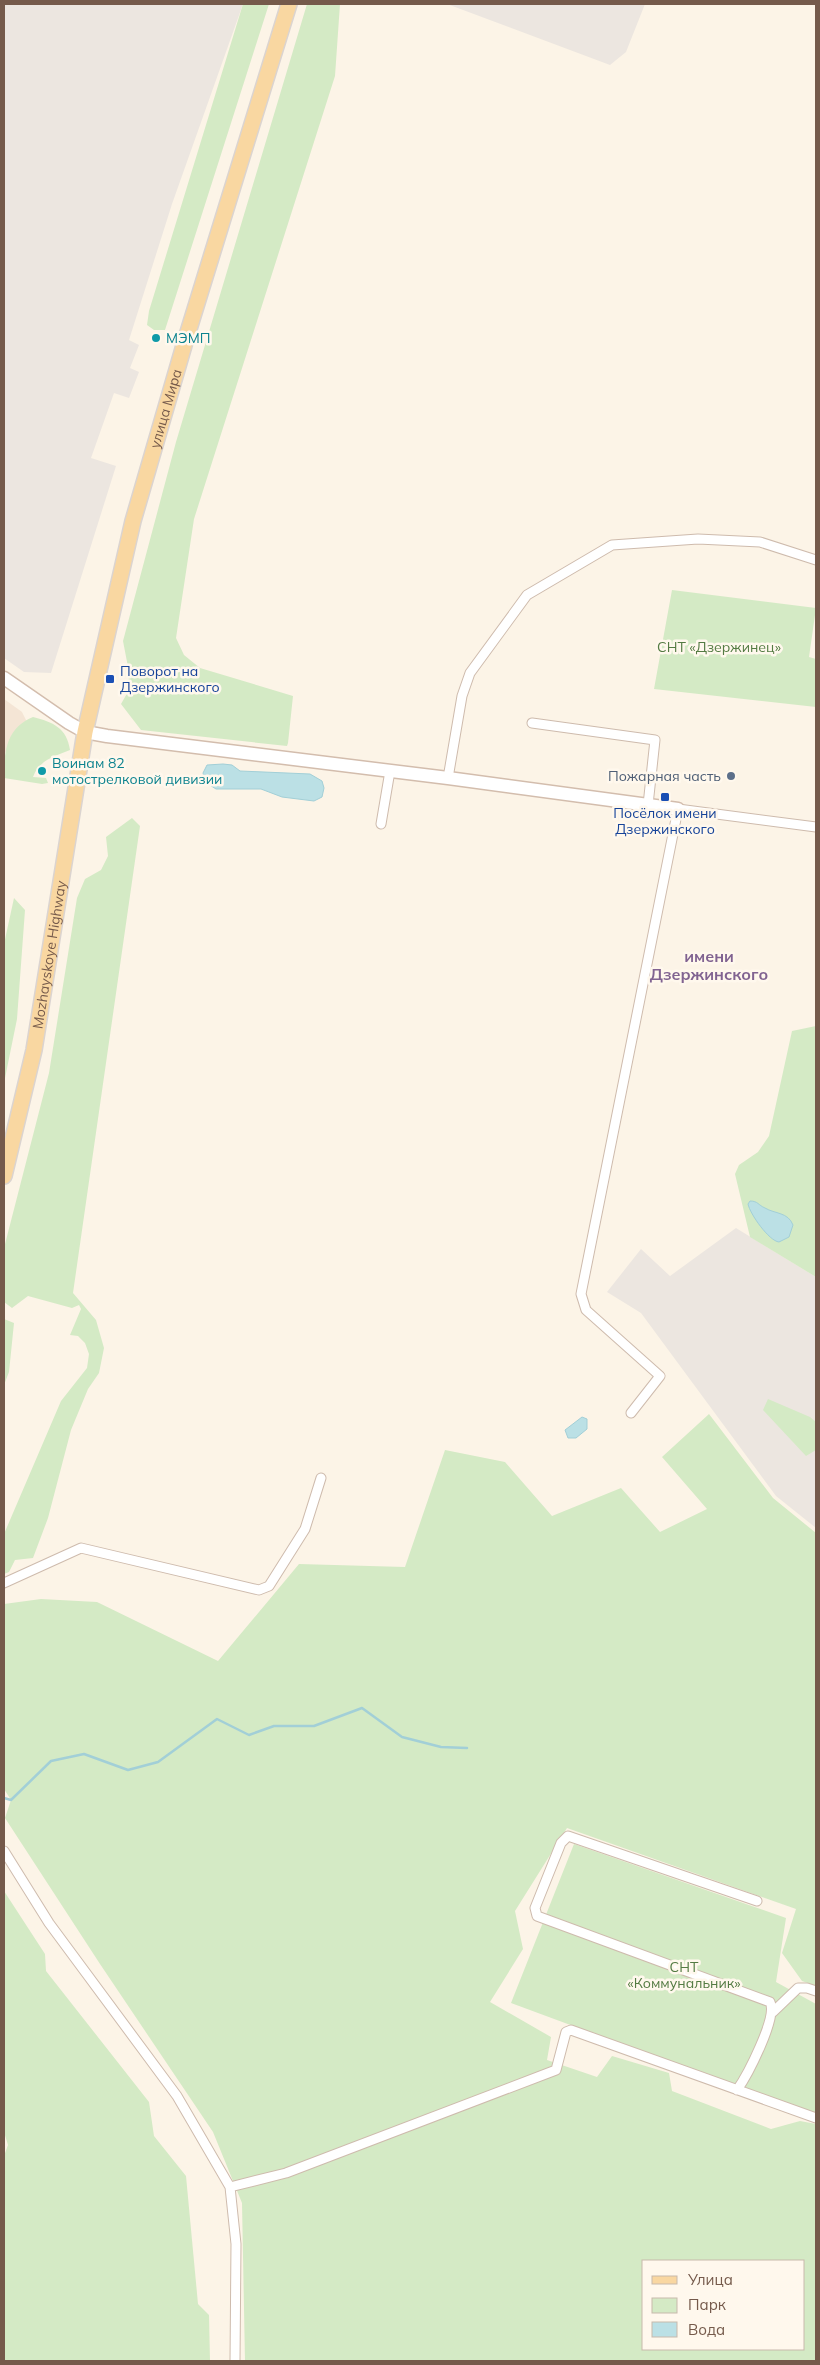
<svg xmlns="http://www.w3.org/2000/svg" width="820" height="2365" font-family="Mulish,sans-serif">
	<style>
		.residential { fill: #f4e5d5 }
		.industrial { fill: #ece6e0 }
		.green { fill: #d4eac5; fill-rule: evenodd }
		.water { fill: #bbe0e5; stroke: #a2cfd7 }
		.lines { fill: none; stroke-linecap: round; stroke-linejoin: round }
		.stream { stroke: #a2cfd7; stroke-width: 2.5 }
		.street-casing { stroke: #cebbad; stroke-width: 11 }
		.secondary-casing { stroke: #d3bdad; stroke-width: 15 }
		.primary-casing { stroke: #dbd4d0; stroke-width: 18 }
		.street { stroke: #fff; stroke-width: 9 }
		.secondary { stroke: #fff; stroke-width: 12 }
		.primary { stroke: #f9d7a1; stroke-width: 15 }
		.culture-dot { fill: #0f9aa8; stroke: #fff8ed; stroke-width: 2 }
		.transit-dot { fill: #1a4fb4; stroke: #fff8ed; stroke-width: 2 }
		.service-dot { fill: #5c6f8a; stroke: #fff8ed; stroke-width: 2 }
		.labels { text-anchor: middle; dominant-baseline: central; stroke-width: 5; stroke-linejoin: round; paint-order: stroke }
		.culture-label { font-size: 14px; fill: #0d838f; stroke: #fff8ed; text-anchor: start }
		.street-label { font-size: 14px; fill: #755a4b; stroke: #fff8ed }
		.park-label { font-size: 14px; fill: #547b43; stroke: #fff8ed }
		.transit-label { font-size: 14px; fill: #164399; stroke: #fff8ed; text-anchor: start }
		.service-label { font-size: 14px; fill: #4e5e75; stroke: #fff8ed; text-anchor: end }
		.quarter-label { font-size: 16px; font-weight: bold; fill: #816391; stroke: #fff8ed }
	</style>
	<rect width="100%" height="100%" fill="#fcf4e7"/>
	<path class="residential" d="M4,699L22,712L27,722L4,754Z"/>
	<path class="industrial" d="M4,4H243L172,204L129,340L139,345L130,368L139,372L129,398L114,393L91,458L116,466L51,673L24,672L4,658Z
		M447,4H645L626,52L610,65Z
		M736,1228L816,1277V1528L776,1496L641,1313L607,1292L641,1249L670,1276Z"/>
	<path class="green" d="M243,4H269L165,330H154L147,325L149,311Z
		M307,4H340L335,76L194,519L176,638L184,655L200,668L293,696L288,743L287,746L141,730L121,704L129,690L128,667L123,641L176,442Z
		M672,590L816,608L809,657L816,659V707L654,689Z
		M33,717C53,722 67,728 70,750C55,756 39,760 33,777L46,778L48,783L42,784L4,778C4,752 6,728 33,717Z
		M132,818L140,826L73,1293L96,1320L104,1348L99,1373L88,1389L71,1430L48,1518L33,1558L15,1560L9,1572L4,1574V1534L61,1401L87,1368L89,1354L85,1343L78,1336L70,1335L81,1309L79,1305L72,1308L28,1296L12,1308L4,1302V1248L49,1073L77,898L85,879L101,870L108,856L106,837Z
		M14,898L25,910L17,1019L4,1083V944Z
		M816,1026V1277L750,1237L735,1174L739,1165L758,1152L769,1136L792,1031Z
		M4,1319L14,1323L9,1372L4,1385Z
		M768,1399L810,1417L816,1422V1450L806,1456L763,1410Z
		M709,1414L773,1498L816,1533V1986L802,1981L782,1953L796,1909L567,1828L515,1911L523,1949L490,2002L551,2037L547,2060L597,2077L612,2056L669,2073L672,2091L771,2129L800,2121L816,2124V2361H245L242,2203L213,2132L100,1964L5,1818L11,1800L4,1789V1604L41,1599L97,1602L218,1661L299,1564L405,1567L445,1450L505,1462L552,1516L621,1488L660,1532L707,1509L662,1457ZM644,2261H804V2349H644Z
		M574,1844L786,1918L776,1982L816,2004V2116L511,2003Z
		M4,1891L45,1954L46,1971L149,2102L154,2136L186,2176L198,2304L209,2315L210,2361H4V2156L8,2145L4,2132Z"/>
	<path class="water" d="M223,764L232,765L240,771L310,774L322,781L324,788L322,797L314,801L282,797L261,789H216L205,782L203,773L207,765Z
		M750,1201C758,1201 758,1205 765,1208C775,1214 788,1212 793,1225L789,1237L779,1242C769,1241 750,1214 748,1204Z
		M582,1417L587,1419V1429L576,1438H568L565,1430Z"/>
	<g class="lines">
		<path class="stream" d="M4,1798L11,1800L51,1761L84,1754L128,1770L158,1762L217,1719L249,1735L274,1726H314L362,1708L402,1737L441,1747L467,1748"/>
		<g class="street-casing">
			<path id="street" d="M532,723L655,740L648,805
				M448,778L462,696L470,673L527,595L612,545L698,539L760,542L816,560
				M381,824L390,771
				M631,1413L660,1376L586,1310L581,1294L678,809L816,827
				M4,1583L81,1548L259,1590L269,1586L305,1529L321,1478
				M4,1851L49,1923L177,2096L230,2187L236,2244L235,2361
				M773,2012L798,1988H807L816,1991
				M737,2090C747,2076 778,2017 770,2002L537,1916L535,1908L561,1843L568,1836L757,1901
				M230,2187L286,2173L556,2070L566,2032L571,2030L816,2118"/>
		</g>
		<g class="secondary-casing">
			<path id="secondary" d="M4,678L69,723L85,732L107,736L448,778L678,809"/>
		</g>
		<g class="primary-casing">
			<g id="primary">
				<path id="s1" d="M4,1176L34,1050L85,732L133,521L185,342L289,4"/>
			</g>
		</g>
		<use href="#street" class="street"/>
		<use href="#secondary" class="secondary"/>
		<use href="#primary" class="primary"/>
	</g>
	<g class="culture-dot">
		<circle cx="156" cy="338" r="5"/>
		<circle cx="42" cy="771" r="5"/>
	</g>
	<g class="transit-dot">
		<rect x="105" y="674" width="10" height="10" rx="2.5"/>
		<rect x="660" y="792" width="10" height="10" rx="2.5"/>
	</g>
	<circle class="service-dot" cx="731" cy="776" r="5"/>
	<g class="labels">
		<g class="culture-label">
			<text x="166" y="338">МЭМП</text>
			<text x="52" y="763">Воинам 82<tspan x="52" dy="16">мотострелковой дивизии</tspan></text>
		</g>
		<g class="street-label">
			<text stroke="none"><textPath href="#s1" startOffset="785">улица Мира</textPath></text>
			<text stroke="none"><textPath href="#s1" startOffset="226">Mozhayskoye Highway</textPath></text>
		</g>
		<g class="park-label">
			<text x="719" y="647">СНТ «Дзержинец»</text>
			<text x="684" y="1967">СНТ<tspan x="684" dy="16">«Коммунальник»</tspan></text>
		</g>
		<g class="transit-label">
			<text x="120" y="671">Поворот на<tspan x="120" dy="16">Дзержинского</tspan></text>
			<text x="665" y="813" text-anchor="middle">Посёлок имени<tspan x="665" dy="16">Дзержинского</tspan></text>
		</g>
		<g class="service-label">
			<text x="721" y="776">Пожарная часть</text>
		</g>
		<g class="quarter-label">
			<text x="709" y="956">имени<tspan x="709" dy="18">Дзержинского</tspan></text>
		</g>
	</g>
	<rect width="820" height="2365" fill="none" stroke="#755a4b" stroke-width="10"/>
	<rect x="642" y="2260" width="162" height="90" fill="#fff8ed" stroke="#c8b9ac"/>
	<rect x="652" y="2276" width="25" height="8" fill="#f9d7a1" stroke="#c8b9ac"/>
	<text x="688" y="2285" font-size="15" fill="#755a4b">Улица</text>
	<rect x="652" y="2298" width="25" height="15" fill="#d4eac5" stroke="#c8b9ac"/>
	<text x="688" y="2310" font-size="15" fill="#755a4b">Парк</text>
	<rect x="652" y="2322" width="25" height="15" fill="#bbe0e5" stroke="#c8b9ac"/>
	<text x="688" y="2335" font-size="15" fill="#755a4b">Вода</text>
</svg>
